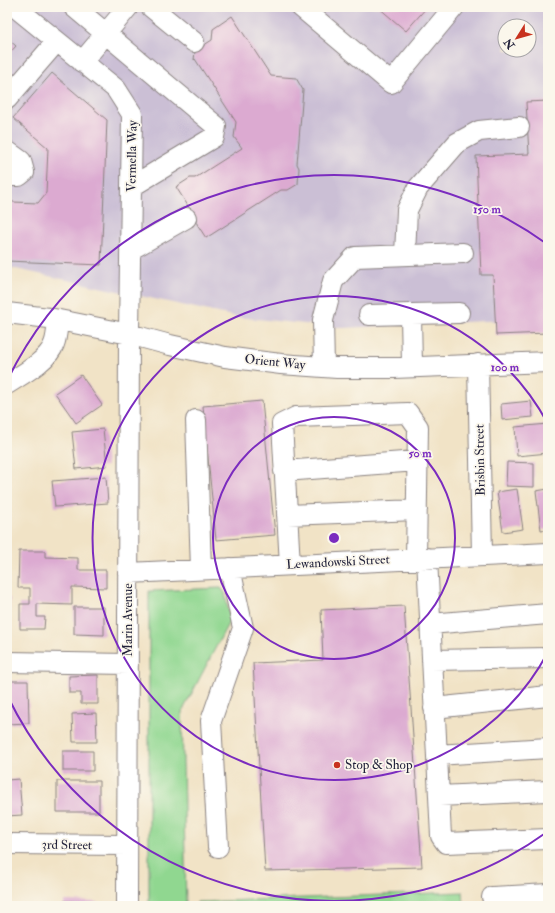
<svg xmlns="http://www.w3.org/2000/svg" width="555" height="913" font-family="'IM FELL Double Pica',serif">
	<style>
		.industrial { fill: #cbbfd5; fill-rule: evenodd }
		.green { fill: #90d790; stroke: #597c66 }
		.building { fill: #dcaad1 }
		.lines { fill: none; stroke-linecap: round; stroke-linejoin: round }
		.minor-casing { stroke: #8a8280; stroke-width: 22 }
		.minor { stroke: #fff; stroke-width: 20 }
		.ring { fill: none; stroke: #7b2cbf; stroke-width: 2 }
		.poi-dot { fill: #c8321e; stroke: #fbf7ec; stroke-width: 1.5 }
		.labels { text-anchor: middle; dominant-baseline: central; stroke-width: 3.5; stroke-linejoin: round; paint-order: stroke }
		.street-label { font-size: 13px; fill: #22223b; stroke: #fbf7ec }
		.poi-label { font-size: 13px; fill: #22223b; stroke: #fbf7ec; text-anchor: start }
		.centre { fill: #7b2cbf; stroke: #fbf7ec; stroke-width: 2 }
		.ring-label { font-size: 12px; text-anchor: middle; font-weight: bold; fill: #7b2cbf; stroke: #fbf7ec; stroke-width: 3.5; stroke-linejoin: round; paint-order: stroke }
	</style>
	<rect width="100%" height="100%" fill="#fbf7ec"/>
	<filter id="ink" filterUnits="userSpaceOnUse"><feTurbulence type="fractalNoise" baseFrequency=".025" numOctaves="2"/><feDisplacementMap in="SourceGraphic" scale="8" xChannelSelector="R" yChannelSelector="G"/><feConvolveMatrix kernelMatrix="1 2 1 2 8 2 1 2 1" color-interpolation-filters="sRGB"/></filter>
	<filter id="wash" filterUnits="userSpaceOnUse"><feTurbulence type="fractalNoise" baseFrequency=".012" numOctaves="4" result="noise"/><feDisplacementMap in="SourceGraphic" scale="16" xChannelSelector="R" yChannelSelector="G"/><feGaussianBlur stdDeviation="0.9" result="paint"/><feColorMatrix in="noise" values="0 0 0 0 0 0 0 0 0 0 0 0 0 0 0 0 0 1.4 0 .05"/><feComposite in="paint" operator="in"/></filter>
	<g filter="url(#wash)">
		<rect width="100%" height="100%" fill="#f1e3c6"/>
		<path class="industrial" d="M7,7H548V318L343,328L237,317L7,267ZM505,26H529V50H505Z"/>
		<path class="green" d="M221,588L225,593L230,620L182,712L186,906H149V591Z
			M463,892L464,906H197V902Z"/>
		<g id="blocks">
			<path class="building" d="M378,7H427L406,31Z
				M232,16L271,76L296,78L303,90L297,164L299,168L298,184L288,190H281L206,238L197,224V220L176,187L190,178H195L242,148L234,137L236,122L195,59L194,60L195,51L212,40L213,29Z
				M7,38L16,46L7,56Z
				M52,73L107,120L101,265L7,261V199H10L13,202L38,203L46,193L48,148L13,118Z
				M548,101V333L496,335L493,275H481L476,156L529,154L526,102Z
				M81,375L102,405L76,423L55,393Z
				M262,401L275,535L216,540L203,406Z
				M531,401L533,417L502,420L501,404Z
				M548,424V453L517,456L515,427Z
				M103,429L107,466L76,469L72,432Z
				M507,462L534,463V487L506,486Z
				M106,477L108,503L55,507L52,481Z
				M517,489L523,529L503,532L497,492Z
				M548,489V529L541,530L536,491Z
				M19,551H45V557L78,558V570H106V588L72,587V605L37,604V617H45L44,629H20V604H30V588H18Z
				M7,598H10L9,625H7Z
				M404,606L422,867L265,871L253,663L323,660L321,610Z
				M74,607H104V635L74,634Z
				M98,675V704H81V693H69V676Z
				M7,681H28L29,723L7,724Z
				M96,713L97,742H73L72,714Z
				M63,751H93V771H63Z
				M19,779L22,815L7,816V780Z
				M57,781H99V812H57Z
				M64,901L97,902V906H64Z"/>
		</g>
	</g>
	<g filter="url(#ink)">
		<use href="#blocks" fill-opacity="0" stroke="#8a8280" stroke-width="1"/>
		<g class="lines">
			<g class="minor-casing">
				<path id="minor" d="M15,7L116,89L132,114L129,334L127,906
					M74,7L216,126L214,137L131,187
					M151,7L194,42
					M301,7L391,83L454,7
					M82,62L128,7
					M7,99L57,41
					M7,151L21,161L24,172L19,176H7
					M130,250L186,218
					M405,255L407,210L418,188L457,143L479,131L519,127
					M7,313L49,318L129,334L170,345L225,357L281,364L337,368H394L548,362
					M411,314L459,313
					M369,315L411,314L412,367
					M478,364L482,555
					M324,367L323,320L333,281L355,257L463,253
					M7,384C21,375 48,361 54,344C57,337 57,328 58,320
					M196,420L201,569
					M284,471L417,461
					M287,515L417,510
					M427,558L441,836L446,843L548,839
					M290,565L282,424L296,417L408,413L418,427L416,559
					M128,573L548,553
					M430,624L548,614
					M432,660L548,658
					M7,662L128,664
					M434,708L548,696
					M437,755L548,748
					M439,796L548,791
					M7,844L127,845
					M218,847L211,721L243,628L230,568
					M492,897L548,894"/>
			</g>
			<use href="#minor" class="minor"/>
		</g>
	</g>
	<g class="ring">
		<circle cx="334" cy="538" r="121"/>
		<path d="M548 652A242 242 0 1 1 548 424"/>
		<path d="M547 832A363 363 0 0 1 8 697M8 379A363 363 0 0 1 547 244"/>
	</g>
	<circle class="poi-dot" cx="337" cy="765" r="4"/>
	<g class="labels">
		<g class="street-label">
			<text transform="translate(132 156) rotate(-89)">Vermella Way</text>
			<text transform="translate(275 362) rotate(6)">Orient Way</text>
			<text transform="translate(480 460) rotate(-91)">Brisbin Street</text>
			<text transform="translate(338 562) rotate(-3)">Lewandowski Street</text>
			<text transform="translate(128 620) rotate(-90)">Marin Avenue</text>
			<text transform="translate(67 845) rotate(1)">3rd Street</text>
		</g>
		<g class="poi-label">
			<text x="345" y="765">Stop &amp; Shop</text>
		</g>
	</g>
	<circle cx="334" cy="538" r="6" class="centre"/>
	<g class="ring-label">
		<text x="487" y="213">150 m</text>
		<text x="505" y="371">100 m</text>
		<text x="420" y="457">50 m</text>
	</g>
	<rect width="555" height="913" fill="none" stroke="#fbf7ec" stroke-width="24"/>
	<g transform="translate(517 38) rotate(233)"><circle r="19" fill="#fbf7ec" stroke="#a4a2a5"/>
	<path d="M0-3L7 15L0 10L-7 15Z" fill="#c8321e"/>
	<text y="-6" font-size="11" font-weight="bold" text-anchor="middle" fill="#22223b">N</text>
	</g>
</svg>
